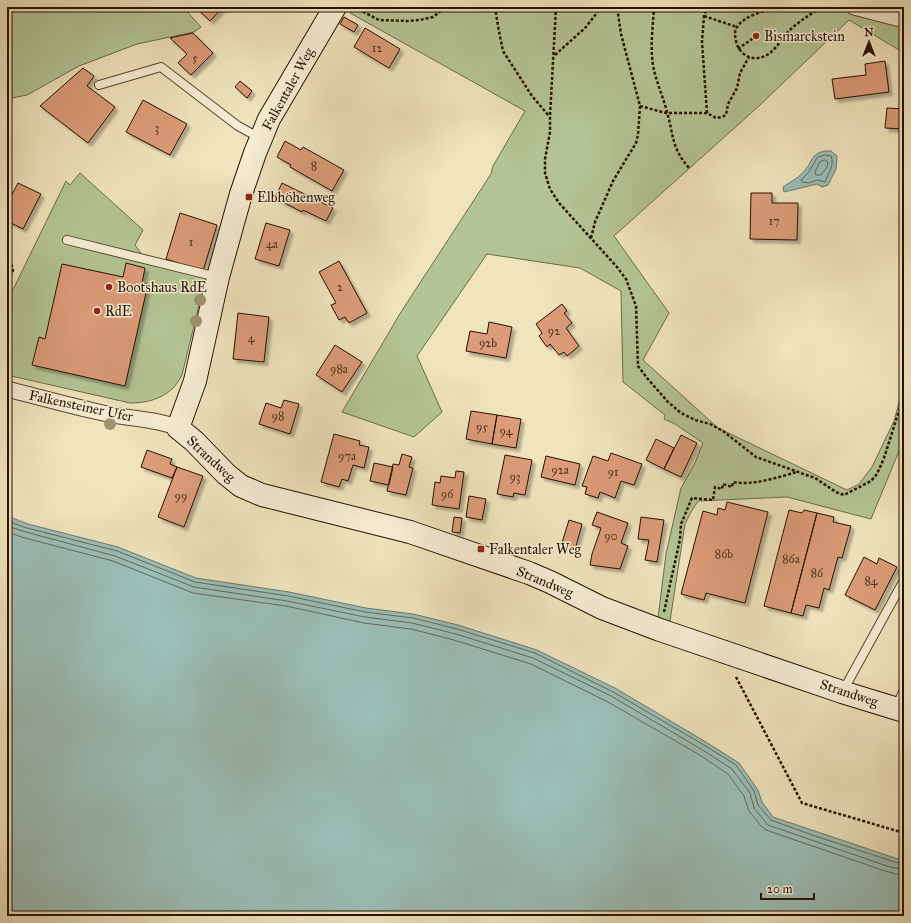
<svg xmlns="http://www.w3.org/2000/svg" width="911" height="923" font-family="'IM FELL Great Primer',serif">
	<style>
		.green { fill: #b4c595; stroke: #6c6b4a }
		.water { fill: #9bbeb7; stroke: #6c796e }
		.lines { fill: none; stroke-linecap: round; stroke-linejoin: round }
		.shore { stroke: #60685c; stroke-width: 1 }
		.building { fill: #dc9c79; stroke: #251100; filter: url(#shadow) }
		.lane-casing { stroke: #58462f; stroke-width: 10 }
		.street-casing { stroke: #58462f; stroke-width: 17 }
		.secondary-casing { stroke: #251100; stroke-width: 24 }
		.path { stroke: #251100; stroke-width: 2.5; stroke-dasharray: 3 2; stroke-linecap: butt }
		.lane { stroke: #f5edd4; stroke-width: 8 }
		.street { stroke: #f5edd4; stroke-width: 15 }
		.secondary { stroke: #f5edd4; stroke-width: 22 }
		.tree { fill: #9c9372 }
		.poi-dot { fill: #8f2418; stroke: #f5edd4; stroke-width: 1.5 }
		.labels { text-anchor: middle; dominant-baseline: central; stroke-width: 3; stroke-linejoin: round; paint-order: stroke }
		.number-label { font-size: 12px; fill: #53341e }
		.poi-label { font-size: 14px; fill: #251100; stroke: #f5edd4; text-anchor: start }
		.street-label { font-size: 14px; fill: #251100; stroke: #f5edd4 }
	</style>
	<defs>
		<filter id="shadow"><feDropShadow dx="3.5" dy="3.5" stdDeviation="1" flood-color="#0004"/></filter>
	</defs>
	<rect width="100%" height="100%" fill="#f0e4bd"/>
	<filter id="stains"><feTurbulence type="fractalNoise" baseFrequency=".005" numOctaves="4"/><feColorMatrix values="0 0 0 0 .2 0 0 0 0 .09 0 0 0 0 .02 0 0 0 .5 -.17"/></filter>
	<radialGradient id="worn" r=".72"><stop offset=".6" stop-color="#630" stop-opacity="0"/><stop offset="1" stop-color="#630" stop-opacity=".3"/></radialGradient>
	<path class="green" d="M19,7H183L201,27L194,32L137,44L79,66L27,95L7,99V16Z
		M354,7H904V53L849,20L760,105L614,236L669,313L643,360L718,428L847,490L859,484L872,467L894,421L901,395L900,331L902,321L904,319V439L871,519L787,497L698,501L691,512L685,524L670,621L658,618L666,554L681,488L695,463L703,443L675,424L664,419L665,415L623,382L621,291L580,268L487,254L417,356L442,412L414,437L342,412L401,312L491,174L493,166L525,111L350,13Z
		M80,173L143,230L135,245L144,257L207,272L182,375C179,380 176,386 172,389C160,400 145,403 130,403L7,375V302L66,181L70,185Z"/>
	<path class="water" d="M824,151H831L837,156L836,169L828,185L822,187L817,184C806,187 795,189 784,192L783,187C790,182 799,178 805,170C813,161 810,155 824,151Z
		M7,516L28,524L118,547L196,578L289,592L366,608L413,614L458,625L537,650L615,688L706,742L739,763L758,790L762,802L773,817L904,861V916H7Z"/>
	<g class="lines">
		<path class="shore" d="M825,155L831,156C835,166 828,173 825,182L817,180L809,183L802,182L801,180L809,172L817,158Z
			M825,160L828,162L827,167L821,175H816L815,172L820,162Z
			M7,521L27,528L117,551L195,582L288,596L365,612L413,618L457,629L535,653L613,692L704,745L736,765L754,791L758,805L771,820L812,835L904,865
			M7,526L26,532L115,556L194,587L287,601L365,617L412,623L456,634L533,658L611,696L701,749L732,769L750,793L754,808L768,825L887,866L904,870
			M7,532L25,538L113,561L193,593L286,606L364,623L411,629L454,640L531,664L608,702L698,754L728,774L744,796L749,811L761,826L766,830L885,871L904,876"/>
	</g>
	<path class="building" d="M195,7H223L210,21Z
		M344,17L358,25L354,32L340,24Z
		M365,28L400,49L389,68L354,47Z
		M193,33L213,53L191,75L178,63L187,54L170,38Z
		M885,61L889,92L835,99L832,79L866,75L865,64Z
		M83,68L94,76L87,86L115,107L88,143L40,106Z
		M240,81L252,91L247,98L235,87Z
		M143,100L187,124L170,155L126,132Z
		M887,108L904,109V129L885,128Z
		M285,141L301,150L303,147L344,170L332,191L290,167L291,165L277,157Z
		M18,183L41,194L23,229L7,221V204Z
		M282,183L333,208L326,221L303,210L302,212L275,198Z
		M751,193H772V203H798L797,240L750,239Z
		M7,195L11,196L7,204Z
		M180,213L217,225L203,271L166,259Z
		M266,223L290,230L279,266L255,259Z
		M339,261L367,313L349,323L345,317L339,320L331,305L336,303L319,272Z
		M126,263L145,268L142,283L148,284L125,386L32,365L39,337L45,339L62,264L123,277Z
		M562,304L567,311L564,313L572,323L566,328L579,346L567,356L564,352L559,355L550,344L547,347L539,336L542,333L536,324Z
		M238,313L269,317L264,362L233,359Z
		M489,322L512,327L506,358L466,351L470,331L487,334Z
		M335,345L362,362L342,392L316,375Z
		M284,400L299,404L290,434L259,424L266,403L281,408Z
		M471,411L497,415L492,444L466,439Z
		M497,415L521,419L516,448L492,444Z
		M334,434L360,441L359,445L369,447L364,468L353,465L348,481L342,479L339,487L321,482Z
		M681,435L697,443L681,477L664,469Z
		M656,439L674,448L664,469L646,460Z
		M147,450L172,459L170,464L177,467L172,478L141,467Z
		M611,453L642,464L634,485L621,481L615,498L600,492L598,498L585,494L587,487L582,486L593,456L608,461Z
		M402,454L412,457L409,467L413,468L406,495L387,491L393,464L399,465Z
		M505,455L532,460L525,495L514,493L513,497L497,494Z
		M546,456L580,464L575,485L541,477Z
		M374,463L393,467L389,485L370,481Z
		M177,467L203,476L184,527L158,517Z
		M456,471L464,472L459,509L432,505L435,482L440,483L441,476L455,478Z
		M469,496L486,499L482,520L466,517Z
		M727,502L768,512L745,603L706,593L704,600L681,594L703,511L717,515L718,508L725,510Z
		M789,510L802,513L804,510L817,513L791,613L764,606Z
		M597,512L628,523L621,543L628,546L620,569L590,565L592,554L601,528L592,525Z
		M817,513L834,517L833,522L851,526L842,558L838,557L829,590L824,588L819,608L806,605L803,616L791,613Z
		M454,517L462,518L460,533L452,532Z
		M641,517L664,520L657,562L645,560L649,540L638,539Z
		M569,520L582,524L575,550L561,546Z
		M864,557L877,564L879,558L897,567L875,610L845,595Z"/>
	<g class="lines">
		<g class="lane-casing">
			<path id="lane" d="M99,85L161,67L238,126L260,138
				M67,240L217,277
				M843,691L904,580
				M896,707L904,690"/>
		</g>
		<g class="street-casing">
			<path id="street" d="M854,7L904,20
				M7,389C39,397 71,406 103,413C128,419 154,418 178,428"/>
		</g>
		<g class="secondary-casing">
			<path id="secondary" d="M335,7L269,119L255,153L241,194L218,277L195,381L178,428L194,441L226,474L241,486L262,495L410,532L529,573L550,582L602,608L660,630L842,692L904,711"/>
		</g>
		<path class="path" d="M354,7L379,20L408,21L420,20L433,17L446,7
			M495,7L498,26L503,51L532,96L549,116
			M556,7L550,116V132L545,159V173L550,189L559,203L617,267L626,279L636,306L638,366L647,378L668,402L681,413L695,420L710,424L723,431L756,457L815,478L836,492L844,495L871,481L877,474L884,458L904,395
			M654,7C653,26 650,46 653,65C656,82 663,96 667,112C674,136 671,147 689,168
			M778,7C765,11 745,15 737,27C734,31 735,36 736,41C739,55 753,63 767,55C777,49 783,36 792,28C801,20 811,14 822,7
			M704,16L737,27
			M738,49L756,36
			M555,55L585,28L600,9L617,8
			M640,106L666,113H707L716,118L722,117L726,115L728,104L737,88L740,73L749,57
			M707,113L702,42L704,16L707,7
			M591,238L595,222L613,181L636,143L638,135L640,106L621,34L617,7
			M7,250L13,270L7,284
			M904,328C900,346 902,366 904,384
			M664,612L680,539L681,524L692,498L713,500L715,487L722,489L723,484L732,487L733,482C752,486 779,477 797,472
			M736,677L802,803L904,833"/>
		<use href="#lane" class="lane"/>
		<use href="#street" class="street"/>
		<use href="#secondary" class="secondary"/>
	</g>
	<g class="tree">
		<circle cx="200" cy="300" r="6"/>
		<circle cx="196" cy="321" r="6"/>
		<circle cx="110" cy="424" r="6"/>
	</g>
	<g class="poi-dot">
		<circle cx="756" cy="36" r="4"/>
		<rect x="245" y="193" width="8" height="8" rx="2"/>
		<circle cx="109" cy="287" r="4"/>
		<circle cx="97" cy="311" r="4"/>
		<rect x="477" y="545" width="8" height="8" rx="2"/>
	</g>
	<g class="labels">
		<g class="number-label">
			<text x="377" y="48">12</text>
			<text x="195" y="58">5</text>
			<text x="157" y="128">3</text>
			<text x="314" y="166">8</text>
			<text x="774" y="221">17</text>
			<text x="191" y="242">1</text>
			<text x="272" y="244">4a</text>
			<text x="340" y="287">2</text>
			<text x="554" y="331">92</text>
			<text x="251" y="338">4</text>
			<text x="488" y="343">92b</text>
			<text x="339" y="369">98a</text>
			<text x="278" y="416">98</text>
			<text x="482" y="427">95</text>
			<text x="506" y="431">94</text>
			<text x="347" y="456">97a</text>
			<text x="560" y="470">92a</text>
			<text x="613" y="472">91</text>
			<text x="515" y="477">93</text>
			<text x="447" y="494">96</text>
			<text x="181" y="496">99</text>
			<text x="611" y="536">90</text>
			<text x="724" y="554">86b</text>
			<text x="791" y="559">86a</text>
			<text x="817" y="573">86</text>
			<text x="871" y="581">84</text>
		</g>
		<g class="poi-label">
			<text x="764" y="36">Bismarckstein</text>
			<text x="257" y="197">Elbhöhenweg</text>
			<text x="117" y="287">Bootshaus RdE</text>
			<text x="105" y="311">RdE</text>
			<text x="489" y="549">Falkentaler Weg</text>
		</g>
		<g class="street-label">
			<text transform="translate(288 89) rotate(-61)">Falkentaler Weg</text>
			<text transform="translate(81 406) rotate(12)">Falkensteiner Ufer</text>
			<text transform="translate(211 459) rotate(43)">Strandweg</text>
			<text transform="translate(545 582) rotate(23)">Strandweg</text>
			<text transform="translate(849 693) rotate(18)">Strandweg</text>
		</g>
	</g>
	<rect width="911" height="923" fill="none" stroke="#f0e4bd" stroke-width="24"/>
	<rect x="8" y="8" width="895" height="907" fill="none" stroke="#251100" stroke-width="2"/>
	<rect x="12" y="12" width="887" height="899" fill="none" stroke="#251100"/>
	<g transform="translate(869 42)" stroke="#f5edd4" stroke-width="3" paint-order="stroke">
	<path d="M0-3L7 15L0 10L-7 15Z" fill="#251100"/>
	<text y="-6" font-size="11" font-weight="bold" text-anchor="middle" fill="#251100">N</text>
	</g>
	<path d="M761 893v6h53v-6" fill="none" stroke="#251100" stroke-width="2"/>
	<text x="767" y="893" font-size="12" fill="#251100" stroke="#f5edd4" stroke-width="3" paint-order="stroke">20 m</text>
	<rect width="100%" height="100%" filter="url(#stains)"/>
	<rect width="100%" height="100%" fill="url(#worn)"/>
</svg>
